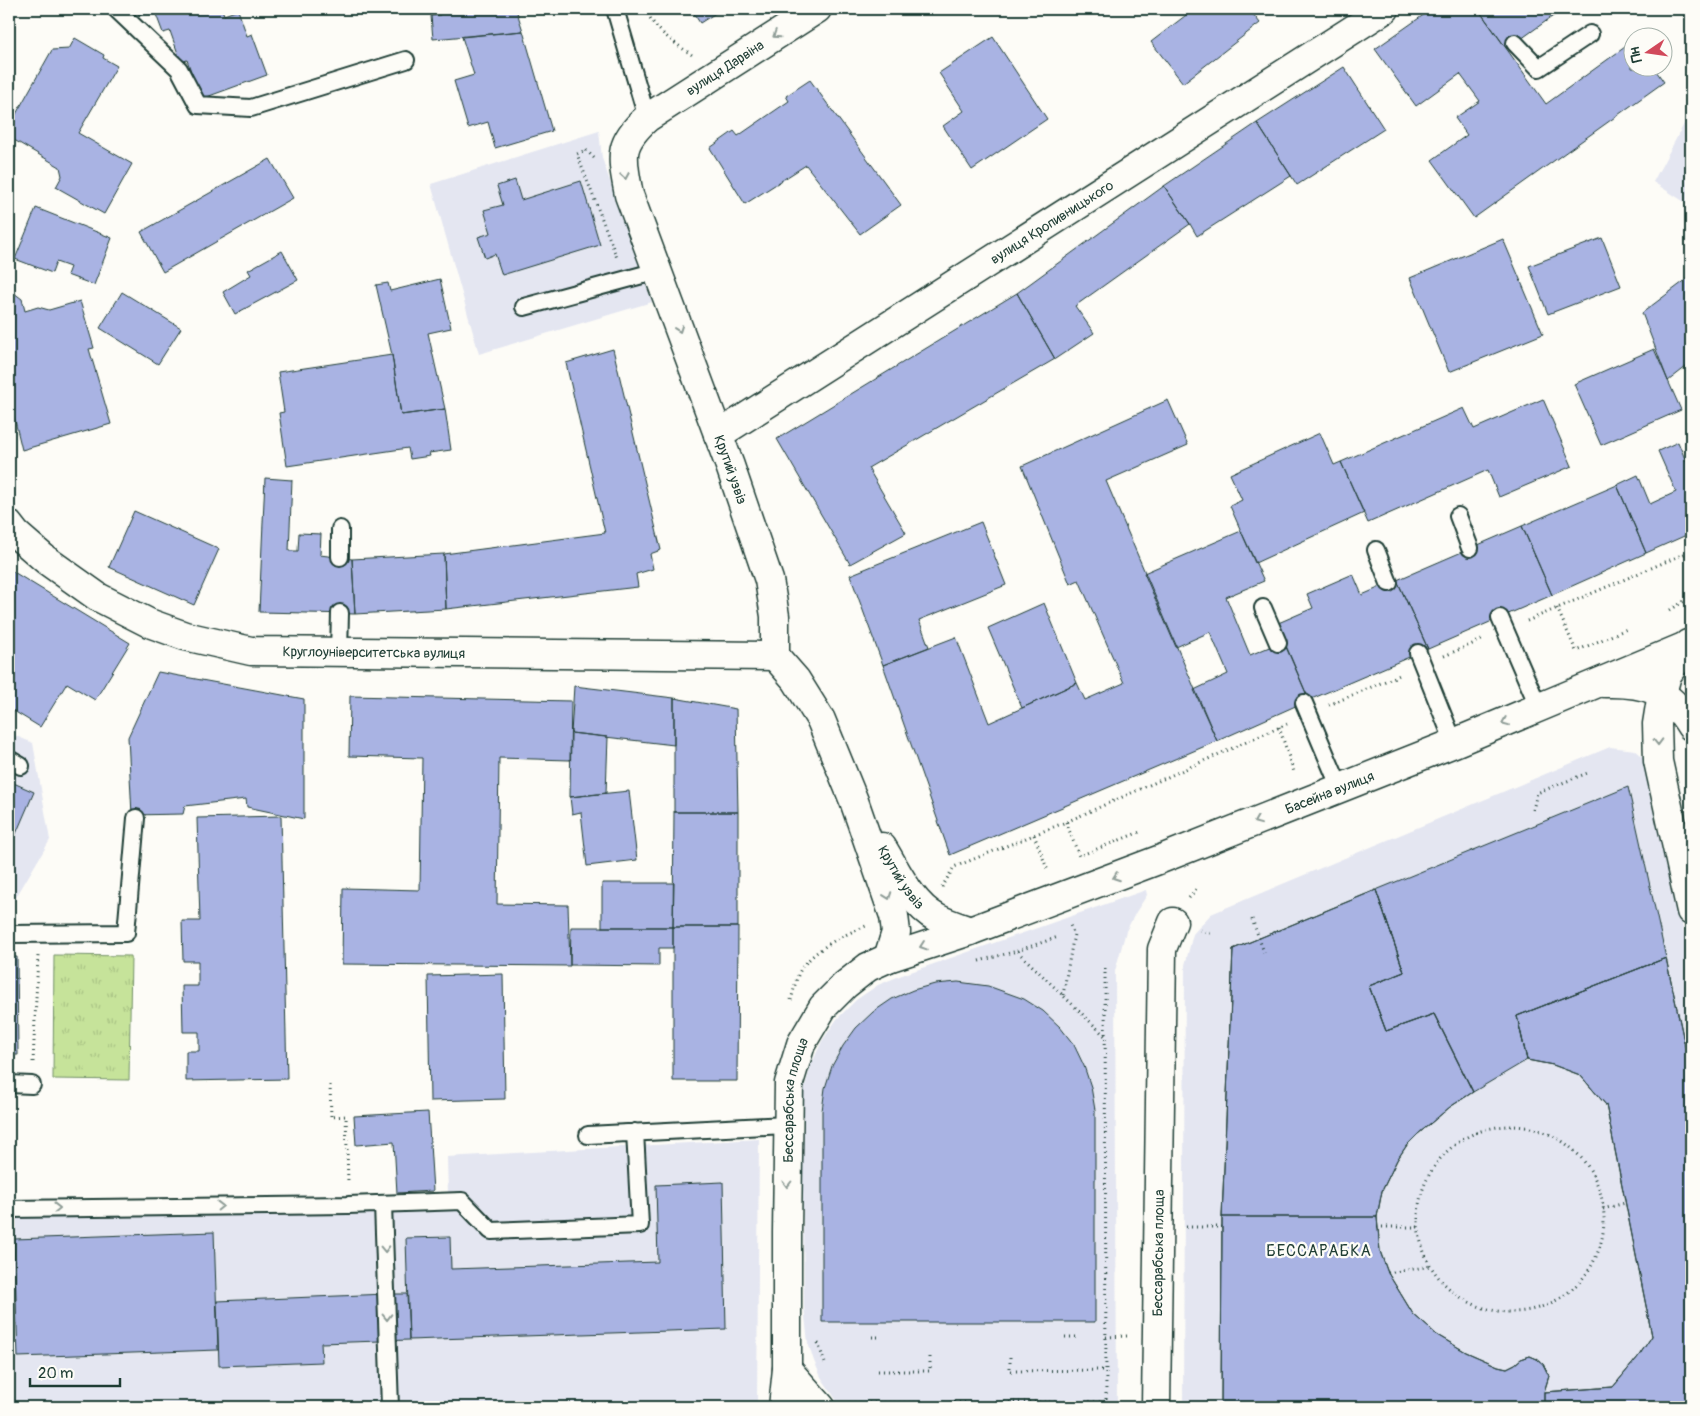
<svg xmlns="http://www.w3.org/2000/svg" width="1700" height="1416" font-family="Pangolin,sans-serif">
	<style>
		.built { fill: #e4e6f1 }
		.grass { fill: url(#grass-tufts); stroke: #729067 }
		.building { fill: #a9b3e3; stroke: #1f3d34 }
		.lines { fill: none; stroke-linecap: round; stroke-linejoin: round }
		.lane-casing { stroke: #1f3d34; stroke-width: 20 }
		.street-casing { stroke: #1f3d34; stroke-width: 31 }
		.primary-casing { stroke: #1f3d34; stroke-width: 31 }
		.path { stroke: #1f3d34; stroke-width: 3; stroke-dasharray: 1 4; stroke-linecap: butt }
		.lane { stroke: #fdfcf7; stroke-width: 16 }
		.street { stroke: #fdfcf7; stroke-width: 28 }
		.primary { stroke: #fdfcf7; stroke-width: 28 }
		.oneway { stroke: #8e9c96 }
		.labels { text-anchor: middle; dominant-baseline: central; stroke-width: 4.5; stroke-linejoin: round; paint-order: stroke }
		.street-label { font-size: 14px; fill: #1f3d34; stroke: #fdfcf7 }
		.quarter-label { font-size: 16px; letter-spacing: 1px; fill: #1f3d34; stroke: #fdfcf7 }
	</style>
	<defs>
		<pattern id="grass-tufts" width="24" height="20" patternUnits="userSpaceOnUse" patternTransform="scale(1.25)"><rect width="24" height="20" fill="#c6e39a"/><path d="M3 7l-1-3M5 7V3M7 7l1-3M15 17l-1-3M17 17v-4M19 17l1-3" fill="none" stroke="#aac485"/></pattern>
	</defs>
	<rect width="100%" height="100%" fill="#fdfcf7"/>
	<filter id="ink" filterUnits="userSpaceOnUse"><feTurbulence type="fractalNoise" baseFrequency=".02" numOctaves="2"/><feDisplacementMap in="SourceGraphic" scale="10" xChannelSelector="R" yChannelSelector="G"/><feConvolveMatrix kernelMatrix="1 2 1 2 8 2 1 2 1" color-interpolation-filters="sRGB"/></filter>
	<g filter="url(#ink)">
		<path class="built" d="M1691,111V206L1653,182Z
			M599,131L602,158L652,302L479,354L431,184Z
			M9,733L33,743L50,840L9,909Z
			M1610,747L1635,750L1647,760L1691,966V1407H1183L1185,965L1193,934L1211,914Z
			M1146,890L1147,895L1136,912L1126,931L1115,971L1117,1407H841L821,1377L814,1361L808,1343L804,1307L802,1116L804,1090L811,1065L822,1041L837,1019L856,1000L878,985L902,975Z
			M759,1139L757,1407H9V1203L352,1201L448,1195L447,1157Z"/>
		<path class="grass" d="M54,955L131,956L129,1080L53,1079Z"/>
		<path class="building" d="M137,9H222L224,15L238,10L247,36L252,34L267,75L201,99L187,60L181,62L170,31L163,33L154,9L139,15Z
			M440,9H516L523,31L433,39L431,16L440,15Z
			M691,9H722L700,23Z
			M1194,9H1249L1260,23L1183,83L1151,42Z
			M1432,9H1478L1546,104L1632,42V68H1654L1664,82L1474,218L1432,160L1467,135L1455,118L1480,101L1460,74L1416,106L1375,49Z
			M1478,9H1563L1507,49Z
			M523,31L552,131L495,148L488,122L468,128L454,81L474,75L462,37Z
			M993,37L1047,119L972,170L943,126L964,111L939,73Z
			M75,38L104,55L103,58L117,66L78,133L132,164L104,214L56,187L62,176L60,167L9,137V131L13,124L11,123L52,50L69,49Z
			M1344,67L1384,129L1297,185L1257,123Z
			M810,80L901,205L860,234L806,165L745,204L710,148L734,131L738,136L789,101L786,96Z
			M1257,123L1291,176L1197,236L1190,224L1164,186Z
			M270,159L293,198L163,272L141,232Z
			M515,180L521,200L581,181L600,245L502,275L495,254L485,258L478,237L491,233L484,210L503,205L497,186Z
			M1164,186L1190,224L1075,306L1094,333L1055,359L1017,293Z
			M36,208L112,238L94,285L67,275L70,267L56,262L52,273L15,259Z
			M1602,238L1621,286L1548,314L1529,266Z
			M1503,239L1543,334L1449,372L1410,278Z
			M282,251L298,280L235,314L223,292L251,275L248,270Z
			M1691,276V363L1668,381L1642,313Z
			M440,279L451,328L428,333L445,409L401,415L392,355L376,285L388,283L390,291Z
			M122,292L181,328L158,364L100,328Z
			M14,293L22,299L25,311L38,307L49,310L80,301L94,348L89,349L111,424L22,450L9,396V295Z
			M1017,293L1055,359L868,468L906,533L850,564L777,439Z
			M613,349L661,550L650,554L653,569L636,574L638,587L446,609L444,554L605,533L566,363Z
			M1654,349L1681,410L1601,445L1574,384Z
			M392,355L401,415L445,409L451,450L429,453L430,456L410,459L408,448L287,466L279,413L284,412L278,372Z
			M1543,399L1572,466L1499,497L1488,470L1368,523L1341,462L1464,408L1474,429Z
			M1168,400L1188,445L1106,481L1217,741L950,855L883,665L956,637L989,723L1077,683L1085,700L1124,683L1079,580L1070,584L1022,466Z
			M1320,433L1334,465L1341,462L1364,513L1255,563L1230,506L1242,500L1230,474Z
			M1678,442L1691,473V533L1646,553L1617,485L1638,475L1650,504L1676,492L1658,451Z
			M265,478L292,480L289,551H298L299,533L321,534L320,555L352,559L355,614L259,612Z
			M1617,485L1646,553L1552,595L1522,526Z
			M134,511L219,549L194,605L109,567Z
			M981,522L1006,585L919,620L929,647L883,665L850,575Z
			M1522,526L1552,595L1428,649L1397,580Z
			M1241,531L1264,581L1226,597L1250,655L1284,641L1309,700L1217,741L1194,690L1228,674L1210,632L1176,647L1144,573Z
			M444,554L446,609L355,614L352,559Z
			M12,571L130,643L95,700L67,683L40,727L9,708V576Z
			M1353,574L1362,595L1397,580L1428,649L1309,700L1276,624L1313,608L1307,594Z
			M1044,603L1077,683L1022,708L988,628Z
			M158,672L304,699V819L247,807L246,799L185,806L183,814L132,815L128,737Z
			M574,686L674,698V745L571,733Z
			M350,696L571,701L570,760L499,758L497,904L568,905L570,966L342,964L343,888L420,890L422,758L349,756Z
			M674,698L736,709L738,812H674Z
			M571,733L608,737L606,793L570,797Z
			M9,781L34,792L9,850Z
			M1628,787L1666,958L1517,1016L1527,1060L1473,1092L1434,1014L1386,1031L1369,986L1404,972L1376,890Z
			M629,791L637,860L587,866L581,812L572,814L570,797Z
			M674,812H738V927H673Z
			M281,816L287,1079L186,1081V1051H199V1032H183L182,986H198V961H183L182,921H200L197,818Z
			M602,883H674L673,927H602Z
			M1376,890L1404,972L1369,986L1386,1031L1434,1014L1473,1092L1450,1107L1418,1134L1407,1145L1397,1160L1382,1191L1377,1217H1222L1233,949Z
			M1376,890L1404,972L1369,986L1386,1031L1434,1014L1473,1092L1450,1107L1418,1134L1407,1145L1397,1160L1382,1191L1377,1217L1380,1251L1388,1273L1413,1314L1437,1335L1466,1352L1498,1366L1507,1368L1515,1364L1521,1359L1530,1356L1537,1359L1543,1364L1549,1376L1544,1392L1613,1387L1638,1357L1652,1336L1606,1105L1580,1075L1553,1065L1527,1060L1517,1016L1666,958L1691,1073V1407H1221L1222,1217L1233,949Z
			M571,927H673V948H659V966L570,965Z
			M673,927H738L737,1081H673Z
			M9,957H17L18,1055H9Z
			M1666,958L1691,1073V1407H1544V1392L1613,1387L1638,1357L1652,1336L1606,1105L1580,1075L1553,1065L1527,1060L1517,1016Z
			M503,974L505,1099L430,1101L428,976Z
			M958,982L988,986L1024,999L1043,1011L1060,1027L1074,1045L1084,1066L1091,1087L1095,1110V1322H822V1111L825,1088L832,1066L843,1046L856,1028L873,1012L892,999L913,990L935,984Z
			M428,1112L433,1191L397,1193L394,1142L356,1145L354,1116Z
			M723,1182L726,1329L409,1340L406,1238L450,1237L451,1269L658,1262L656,1185Z
			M1222,1217H1377L1380,1251L1388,1273L1413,1314L1437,1335L1466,1352L1498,1366L1507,1368L1515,1364L1521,1359L1530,1356L1537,1359L1543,1364L1549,1376L1544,1392V1407H1221Z
			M214,1232L218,1350L18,1357L14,1239Z
			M386,1294H407L409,1340L321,1343L322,1362L219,1366L217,1301Z"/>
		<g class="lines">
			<g class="lane-casing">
				<path id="lane" d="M116,9L179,69L198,105L251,108L406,60
					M615,9L647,118
					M1515,43L1539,68L1590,34
					M524,307L657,271
					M1458,516L1470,548
					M340,529V557
					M1376,550L1389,583
					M1263,608L1278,643
					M1500,618L1539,708
					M339,652L340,613
					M1418,653L1454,743
					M1304,703L1340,788
					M9,759L21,766
					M9,934L126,933L136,818
					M9,1084L32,1085
					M588,1135L787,1125
					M383,1204L390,1407
					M9,1209L348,1205L462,1201L491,1231L640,1225L635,1132"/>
			</g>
			<g class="street-casing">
				<g id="street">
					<path id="s1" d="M817,9L647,118C617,145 622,157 629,195L730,466L769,580L775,616V656L796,680L821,720L854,801L894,916L896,932L888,958"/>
					<path id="s2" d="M718,435L1385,9"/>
					<path id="s3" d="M9,525L16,534L46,560L98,597L149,623L185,636L251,651L775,656"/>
					<path id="s4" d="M882,847C897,871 911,904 937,918C947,923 959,927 970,931"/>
					<path id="s5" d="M1156,1407L1162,949L1173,922"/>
				</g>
			</g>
			<g class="primary-casing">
				<g id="primary">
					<path d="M1688,644L1667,675L1662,693L1657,724L1658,761L1691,911"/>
					<path d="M1605,683C1647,682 1668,689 1691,726"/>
					<path d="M787,1369L821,1407"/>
					<path id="s6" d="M783,1407L787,1369V1232L789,1083L801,1044L823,1007L845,985L868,967L888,958L970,931L1161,859L1454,743L1691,644"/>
				</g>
			</g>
			<path class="path" d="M646,9C653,30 675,43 692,55
				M594,158L586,150L577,154L617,258
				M1557,608L1576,651L1629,628
				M1670,610L1691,597
				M1527,621L1691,551
				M1444,656L1484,639
				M1329,705L1402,674
				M1279,727L1294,772L1293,773
				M1533,810L1537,793L1590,772
				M1066,822L1079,856L1140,832
				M1034,835L1048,871
				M942,887L954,867L1066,822L1287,724
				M1189,898L1196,889
				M1252,919L1265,955
				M1200,930L1214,934
				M1017,951L1058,937
				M979,961L1017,951L1105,1036
				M1063,995L1074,934L1070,925
				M791,1000C794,990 796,977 801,969C816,948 843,935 866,926
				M33,1062L38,956
				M330,1085L331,1117L346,1116L348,1182
				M1418 1219a93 93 0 1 1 186 0a93 93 0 1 1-186 0Z
				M1603,1209L1625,1203
				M1186,1227H1223
				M1377,1227H1418
				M1388,1273L1432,1266
				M872,1337H878
				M1065,1337H1076
				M1106,1337L1128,1336
				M818,1343L826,1366
				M1010,1357V1371L1106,1370
				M878,1371H930V1357
				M849,1403L1106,1402L1105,965"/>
			<use href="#lane" class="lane"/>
			<use href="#street" class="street"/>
			<use href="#primary" class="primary"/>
		</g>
		<defs><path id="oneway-chevron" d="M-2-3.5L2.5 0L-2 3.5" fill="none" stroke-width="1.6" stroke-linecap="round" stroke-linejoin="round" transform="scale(1.25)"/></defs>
		<g class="oneway">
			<use href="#oneway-chevron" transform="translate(776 35) rotate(147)"/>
			<use href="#oneway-chevron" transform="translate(625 176) rotate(80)"/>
			<use href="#oneway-chevron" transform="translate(679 329) rotate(70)"/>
			<use href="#oneway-chevron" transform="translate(1505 722) rotate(158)"/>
			<use href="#oneway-chevron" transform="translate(1658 742) rotate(89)"/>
			<use href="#oneway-chevron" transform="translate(1257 821) rotate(158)"/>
			<use href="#oneway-chevron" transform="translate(1116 877) rotate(160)"/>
			<use href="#oneway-chevron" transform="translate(888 896) rotate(70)"/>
			<use href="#oneway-chevron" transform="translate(923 946) rotate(161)"/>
			<use href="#oneway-chevron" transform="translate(787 1184) rotate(90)"/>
			<use href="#oneway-chevron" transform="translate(220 1206) rotate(-1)"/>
			<use href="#oneway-chevron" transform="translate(57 1208) rotate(-1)"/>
			<use href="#oneway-chevron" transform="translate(385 1249) rotate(88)"/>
			<use href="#oneway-chevron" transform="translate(387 1317) rotate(89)"/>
		</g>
	</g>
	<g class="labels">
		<g class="street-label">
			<text transform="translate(725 68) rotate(-33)">вулиця Дарвіна</text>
			<text stroke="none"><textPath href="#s2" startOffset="396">вулиця Кропивницького</textPath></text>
			<text stroke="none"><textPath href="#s1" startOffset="580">Крутий узвіз</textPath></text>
			<text stroke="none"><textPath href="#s3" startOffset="401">Круглоуніверситетська вулиця</textPath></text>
			<text stroke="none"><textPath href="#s6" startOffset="962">Басейна вулиця</textPath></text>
			<text stroke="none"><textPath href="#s4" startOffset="36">Крутий узвіз</textPath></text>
			<text stroke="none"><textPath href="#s6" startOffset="308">Бессарабська площа</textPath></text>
			<text stroke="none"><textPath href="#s5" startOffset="154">Бессарабська площа</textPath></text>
		</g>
		<g class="quarter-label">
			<text x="1319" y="1251">БЕССАРАБКА</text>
		</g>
	</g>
	<rect width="1700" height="1416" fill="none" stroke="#fdfcf7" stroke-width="30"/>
	<rect x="15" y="15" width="1670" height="1386" fill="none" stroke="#1f3d34" stroke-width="2" filter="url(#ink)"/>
	<g transform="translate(1648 52) rotate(257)"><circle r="24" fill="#fdfcf7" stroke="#a4b0a9"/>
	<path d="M0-4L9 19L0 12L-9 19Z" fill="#d1495b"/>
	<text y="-8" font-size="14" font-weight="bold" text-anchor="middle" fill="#1f3d34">Пн</text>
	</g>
	<path d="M30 1378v8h90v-8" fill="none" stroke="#1f3d34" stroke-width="2.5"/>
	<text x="38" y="1378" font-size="15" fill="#1f3d34" stroke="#fdfcf7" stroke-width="4" paint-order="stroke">20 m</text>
</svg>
